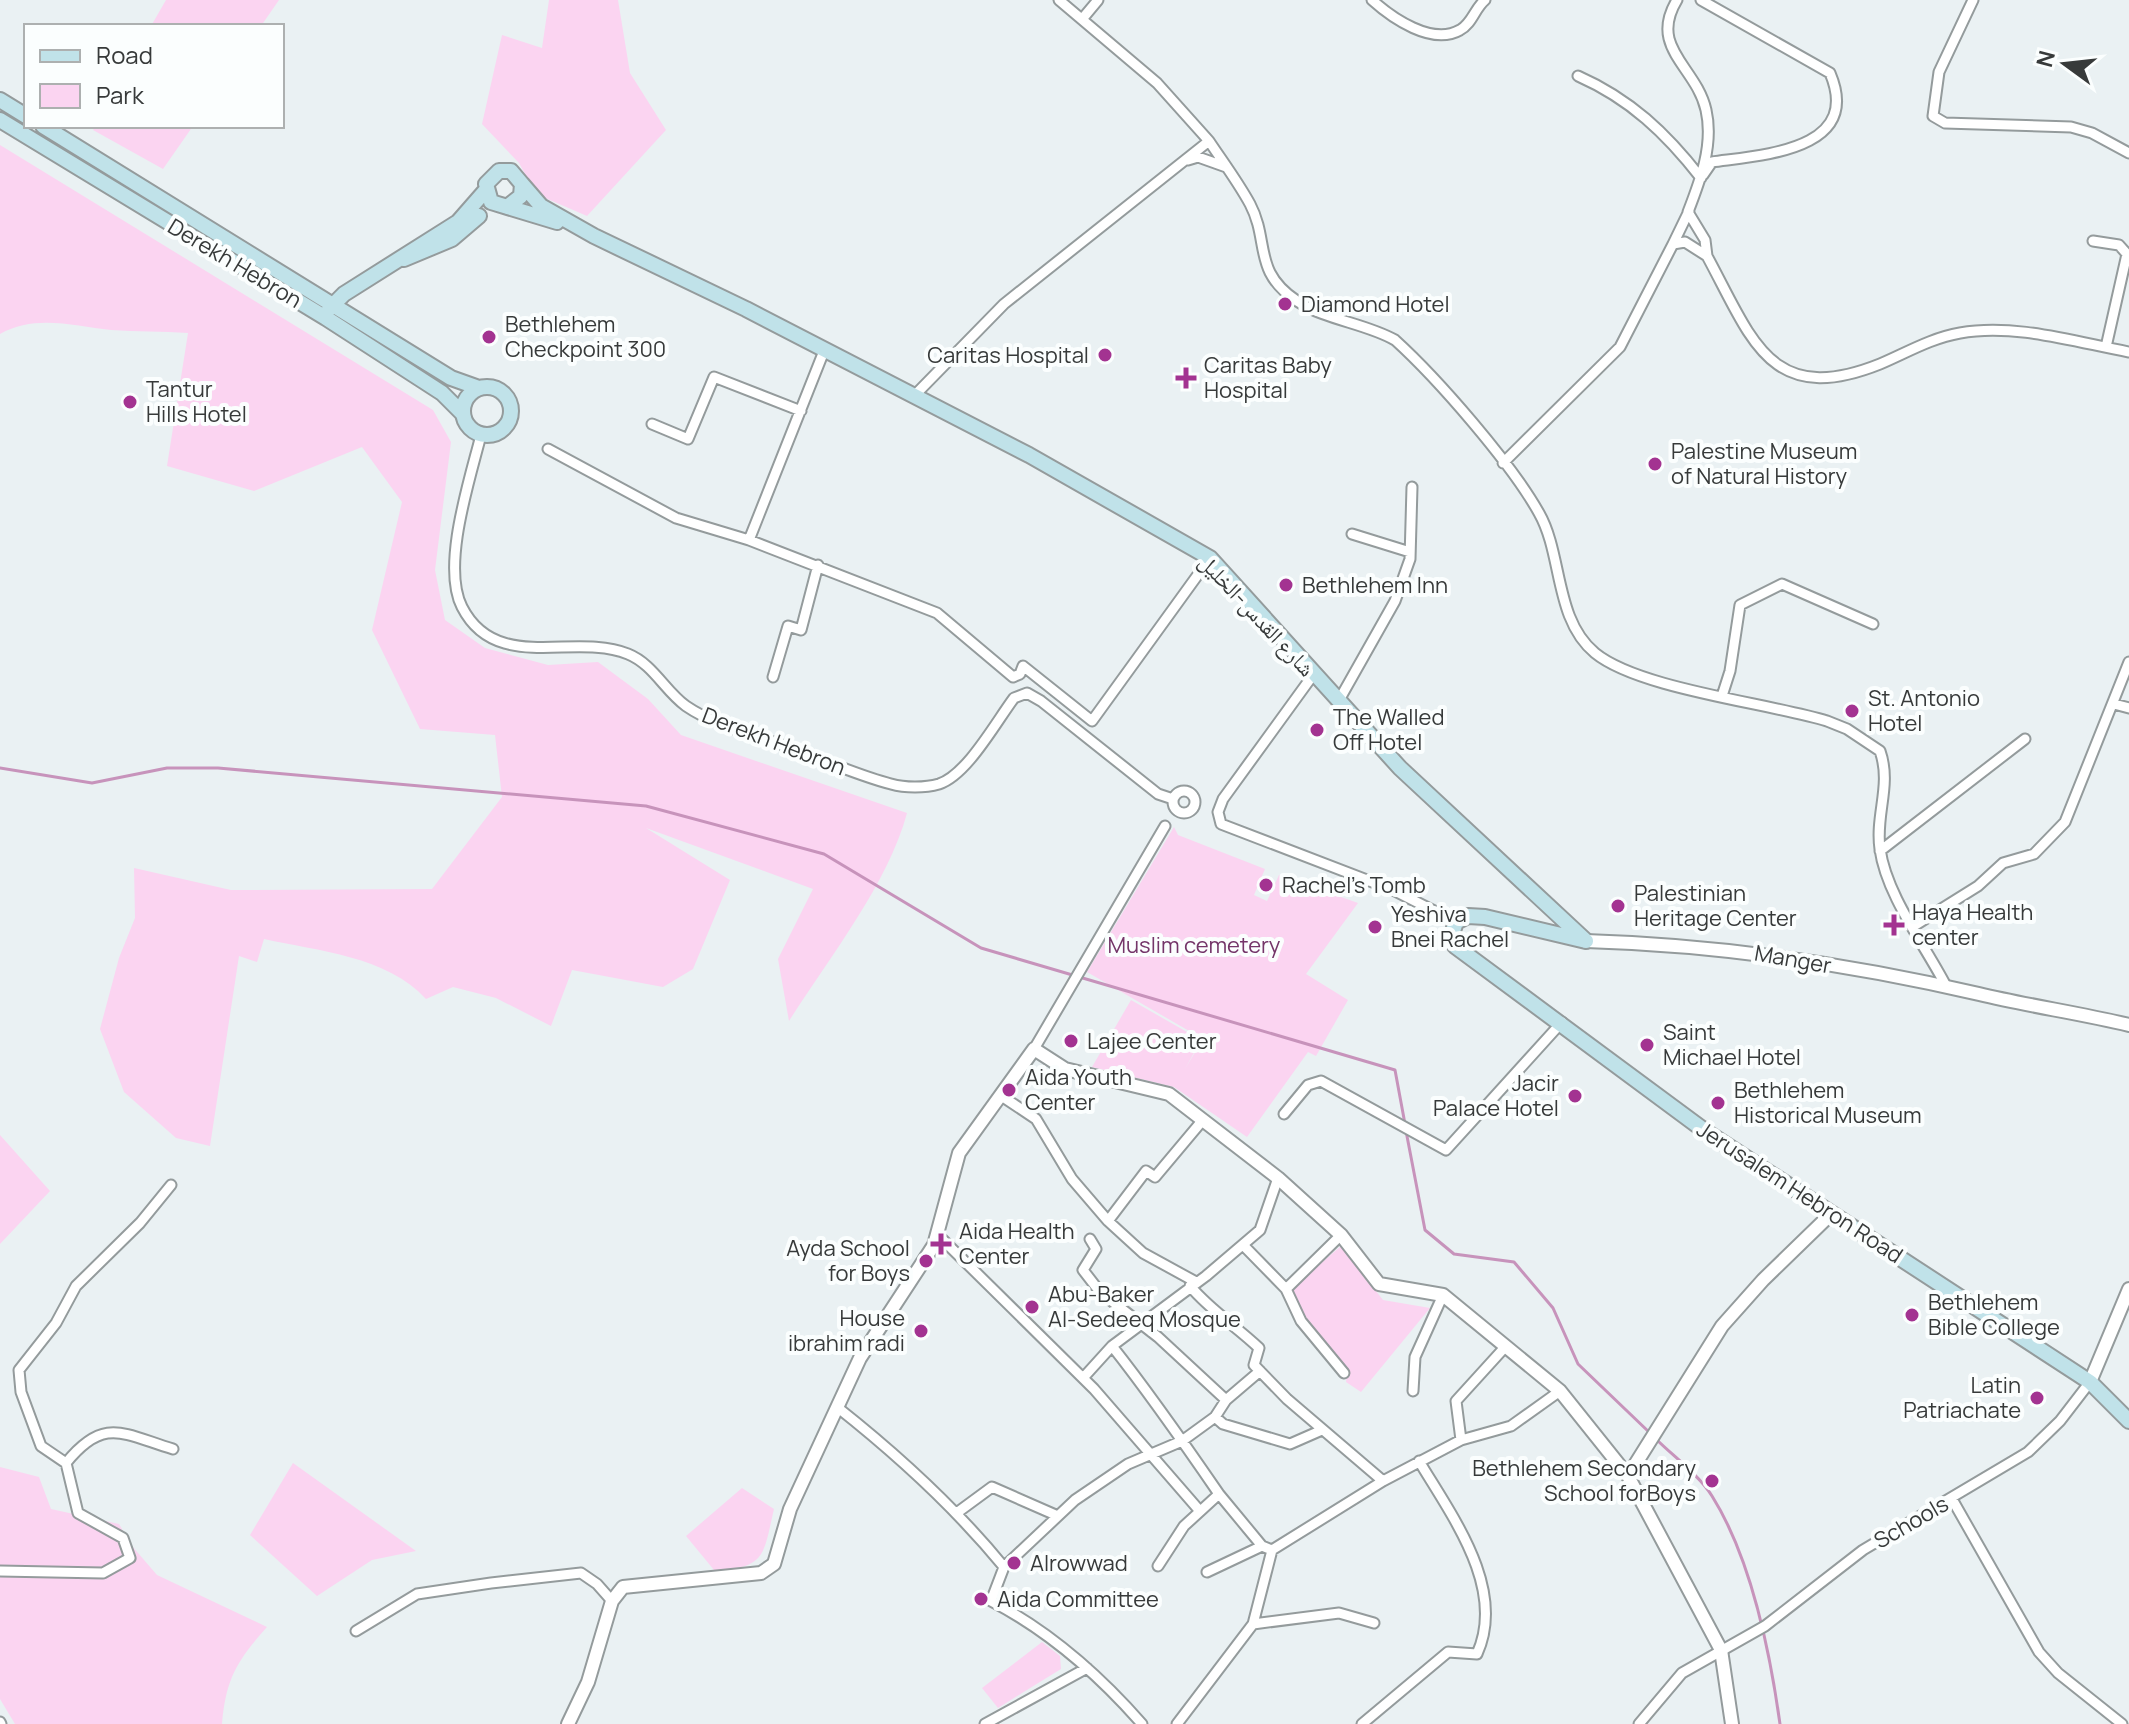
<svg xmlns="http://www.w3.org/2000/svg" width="2129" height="1724" font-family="Manrope,'Noto Naskh Arabic',sans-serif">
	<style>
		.green { fill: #fbd4f1 }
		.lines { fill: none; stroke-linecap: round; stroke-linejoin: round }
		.stream { stroke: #c793bb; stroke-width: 3 }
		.minor-casing { stroke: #949b9c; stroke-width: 13 }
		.tertiary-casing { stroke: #949b9c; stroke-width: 16 }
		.secondary-casing { stroke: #949b9c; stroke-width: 18 }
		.minor { stroke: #fff; stroke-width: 9 }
		.tertiary { stroke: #fff; stroke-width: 12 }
		.secondary { stroke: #c0e2e9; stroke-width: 14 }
		.poi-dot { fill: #a33391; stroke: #fbfefe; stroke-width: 3 }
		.labels { text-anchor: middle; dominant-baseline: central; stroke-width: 8; stroke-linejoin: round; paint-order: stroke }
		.street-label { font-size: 22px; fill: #373a3a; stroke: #fbfefe }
		.poi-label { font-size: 22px; fill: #373a3a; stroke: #fbfefe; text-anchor: start }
		.park-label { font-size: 22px; fill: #743569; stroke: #fbfefe }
	</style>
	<rect width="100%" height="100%" fill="#eaf1f3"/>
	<path class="green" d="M166,0H279L261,26H151Z
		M549,0H618L630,73L666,130L587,216L536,194L519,163L482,124L502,35L542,48Z
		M96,126H193L163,169L93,130Z
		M0,145L433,410L451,442L435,570L445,620L485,648L548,665L598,662L648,699L681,735L907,813C888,884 829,958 789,1021L778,959L813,889L646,828L730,880L693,969L663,987L572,970L551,1026L496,998L453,987L426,999C387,956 318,951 264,939L257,962L239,956L210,1146L176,1138L124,1092L100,1029L119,958L135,918L134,868L231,890L432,889L502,797L495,735L420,729L372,630L402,502L362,447L254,491L167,466L188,333C162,331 137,332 111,330C74,326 35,314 0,334Z
		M1174,827L1178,835L1265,869L1254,895L1267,901L1279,875L1358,903L1306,974L1348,1000L1316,1056L1308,1052L1247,1137L1174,1087L1092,1067L1131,1000L1201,1040L1185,1069L1203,1039L1087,972Z
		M0,1135L50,1191L0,1244Z
		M1341,1246L1383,1300L1430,1308L1361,1392L1346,1382L1347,1373L1302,1318L1291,1289Z
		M293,1463L416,1551L372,1560L317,1596L250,1535Z
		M0,1467L39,1477L51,1509L119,1524L132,1546L157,1575L267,1627C237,1661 226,1678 222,1724H15L0,1699Z
		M742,1488L774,1509C763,1556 766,1568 714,1570L686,1536Z
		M1042,1642L1060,1656L1061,1669L998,1708L982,1688Z"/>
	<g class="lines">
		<path class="stream" d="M0,768L92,783L167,768H218L646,806L824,854L981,948L1395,1070L1405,1124
			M1406,1131L1425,1230L1454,1254L1514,1262L1553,1308L1578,1364L1650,1433
			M1656,1439C1673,1456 1699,1475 1712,1496C1751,1558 1770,1652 1780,1724"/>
		<g class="minor-casing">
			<path id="minor" d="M1372,0C1392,18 1432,46 1460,30C1472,24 1475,8 1485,0
				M1677,0C1648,48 1696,66 1706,110C1714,145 1700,181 1688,212L1705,240L1707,256C1752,339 1770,408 1880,364C1906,353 1931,338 1960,333C2014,323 2075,342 2129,352
				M1701,0L1830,73C1863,151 1761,155 1712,162L1703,175
				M1973,0L1939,72L1933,116L1945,123L2071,127L2092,133L2129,153
				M1083,18L1098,0
				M1578,76C1630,99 1666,133 1701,178
				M1209,141C1223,162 1238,182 1250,204C1270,242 1252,271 1297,301C1325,320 1365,323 1395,340C1438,379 1511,463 1539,513C1563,555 1554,619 1595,653C1639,689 1768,703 1827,721L1847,729L1880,751C1892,785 1875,815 1880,849C1886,894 1924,944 1945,984
				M1188,160L1198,157L1226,167
				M2093,241L2119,245L2127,254L2106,347
				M1673,244L1689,211
				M914,396L1004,304L1209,141L1157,83L1059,0
				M652,424L688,439L714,377L801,411
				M481,435C470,479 441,566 462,607C496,674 574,632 628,654C653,664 665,691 686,706C715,726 755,735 788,747C822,759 856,775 891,784C905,788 925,788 939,784C967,775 996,722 1014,698L1027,693L1041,701L1158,794L1173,799
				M548,449L676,518L749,540L937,613L1013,677L1020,674L1023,666L1092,721L1210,558
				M1503,463L1620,347L1673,244L1685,242L1707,256
				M1352,534L1410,552
				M749,540L824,351
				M1313,675L1223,799L1218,812L1221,824L1393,890L1456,922
				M773,677L788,626L801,630L818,565
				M1722,696L1730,671L1740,605L1782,584L1873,624
				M1338,702L1395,601L1410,559L1412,487
				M2114,704L2129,708
				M1173 802a11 11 0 1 1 22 0a11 11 0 1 1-22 0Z
				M1880,851L2025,739
				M1914,926L1978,886L2003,863L2034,854L2065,822L2129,662
				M1034,1049L1165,826
				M1000,1095L1036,1119L1072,1179L1108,1221L1143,1253L1196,1282
				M1284,1114L1308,1085L1321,1081L1446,1150L1562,1022
				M1108,1221L1146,1171L1155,1177L1202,1121
				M937,1234L1094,1389L1199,1510
				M1090,1239L1096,1249L1083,1270L1100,1292L1158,1337L1226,1400
				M1244,1246L1286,1289L1301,1321L1344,1373
				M1190,1286C1211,1311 1236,1326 1259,1348L1254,1365L1287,1399L1383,1481
				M1286,1289L1341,1235
				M1112,1346C1150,1394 1184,1443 1219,1494L1184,1526L1158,1566
				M1083,1378L1112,1346L1206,1276L1260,1230L1278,1178
				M1413,1391L1415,1357L1443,1295
				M837,1407C899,1456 954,1506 1004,1567
				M1215,1417L1223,1424L1290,1444L1322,1430
				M1461,1440L1456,1401L1506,1346
				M66,1463L41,1446L21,1392L19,1370L56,1323L76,1286L140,1223L171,1185
				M1219,1494L1262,1546L1272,1550
				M1952,1499L2039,1652L2058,1673L2122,1724
				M958,1512L992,1487L1058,1516
				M0,1571L103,1573L130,1558L123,1538L78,1513L66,1463C104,1416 123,1434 173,1449
				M1207,1572L1262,1546
				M1253,1624L1339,1613L1374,1623
				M356,1631L417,1594L491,1583L581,1573L597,1584L612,1601
				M0,1722L1,1724
				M985,1724L1087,1668
				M1142,1724C1099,1675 1049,1631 991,1601L1004,1567L1075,1500L1128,1464L1182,1441L1215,1417L1226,1400L1260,1371
				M1177,1724L1253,1624L1272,1550L1383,1481L1461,1440L1511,1426L1560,1391
				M1362,1724L1448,1652L1477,1654C1507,1588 1451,1515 1419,1461
				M1639,1724L1682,1673L1765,1626L1863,1550L2028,1452L2060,1421L2090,1382"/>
		</g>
		<g class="tertiary-casing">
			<path id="tertiary" d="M1586,941C1719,945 1850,964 1979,994C2029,1006 2079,1013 2129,1025
				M2090,1382L2129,1289
				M1628,1476L1722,1326L1763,1280L1832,1213
				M568,1724L588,1682L612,1601L623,1587L761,1573L774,1564L790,1509L860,1358L934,1245L959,1153L1034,1049L1065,1069L1169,1094L1278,1178L1341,1235L1379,1284L1443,1295L1560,1391L1628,1476L1721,1650L1732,1724"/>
		</g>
		<g class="secondary-casing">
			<path id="secondary" d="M0,100L26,116
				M0,120L326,318L442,393L463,414
				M43,126L451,378L479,388
				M522,184L541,206L594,236L746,309L1029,455L1210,558L1400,768L1586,941
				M507,207L521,196L522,184L511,171H499L486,184L491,202L557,222
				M404,259L452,239L479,216
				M329,309L344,294L458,222L486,190
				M463 411a24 24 0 1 1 48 0a24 24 0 1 1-48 0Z
				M1586,941L1485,917L1468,916L1456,922L1452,934L1455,946L1705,1131L2090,1382L2129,1421"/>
		</g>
		<use href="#minor" class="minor"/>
		<use href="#tertiary" class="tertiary"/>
		<use href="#secondary" class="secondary"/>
	</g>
	<g class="poi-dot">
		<circle cx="1285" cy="304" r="8"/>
		<circle cx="489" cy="337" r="8"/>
		<circle cx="1105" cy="355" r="8"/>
		<path d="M1182 366h8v8h8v8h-8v8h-8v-8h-8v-8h8z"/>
		<circle cx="130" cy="402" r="8"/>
		<circle cx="1655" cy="464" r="8"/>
		<circle cx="1286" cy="585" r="8"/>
		<circle cx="1852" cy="711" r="8"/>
		<circle cx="1317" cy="730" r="8"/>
		<circle cx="1266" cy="885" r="8"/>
		<circle cx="1618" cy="906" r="8"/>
		<path d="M1890 913h8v8h8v8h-8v8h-8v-8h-8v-8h8z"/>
		<circle cx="1375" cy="927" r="8"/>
		<circle cx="1071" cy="1041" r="8"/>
		<circle cx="1647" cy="1045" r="8"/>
		<circle cx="1009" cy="1090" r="8"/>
		<circle cx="1575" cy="1096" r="8"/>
		<circle cx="1718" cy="1103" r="8"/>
		<path d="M937 1232h8v8h8v8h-8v8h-8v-8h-8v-8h8z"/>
		<circle cx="926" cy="1261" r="8"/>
		<circle cx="1032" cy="1307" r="8"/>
		<circle cx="1912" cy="1315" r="8"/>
		<circle cx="921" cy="1331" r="8"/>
		<circle cx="2037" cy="1398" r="8"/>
		<circle cx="1712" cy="1481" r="8"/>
		<circle cx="1014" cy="1563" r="8"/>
		<circle cx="981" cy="1599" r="8"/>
	</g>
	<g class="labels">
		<g class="street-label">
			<text transform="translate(235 263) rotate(31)">Derekh Hebron</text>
			<text transform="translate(1257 615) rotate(47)">شارع القدس-الخليل</text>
			<text transform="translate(774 741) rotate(21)">Derekh Hebron</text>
			<text transform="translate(1793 959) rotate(10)">Manger</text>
			<text transform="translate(1800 1192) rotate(33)">Jerusalem Hebron Road</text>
			<text transform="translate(1911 1522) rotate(-30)">Schools</text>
		</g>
		<g class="poi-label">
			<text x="1301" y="304">Diamond Hotel</text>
			<text x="505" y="324">Bethlehem<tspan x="505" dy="25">Checkpoint 300</tspan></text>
			<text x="1089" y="355" text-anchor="end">Caritas Hospital</text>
			<text x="1204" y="365">Caritas Baby<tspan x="1204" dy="25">Hospital</tspan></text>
			<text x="146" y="389">Tantur<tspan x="146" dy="25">Hills Hotel</tspan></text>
			<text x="1671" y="451">Palestine Museum<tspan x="1671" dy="25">of Natural History</tspan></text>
			<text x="1302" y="585">Bethlehem Inn</text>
			<text x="1868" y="698">St. Antonio<tspan x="1868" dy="25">Hotel</tspan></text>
			<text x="1333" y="717">The Walled<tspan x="1333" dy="25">Off Hotel</tspan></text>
			<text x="1282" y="885">Rachel's Tomb</text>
			<text x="1634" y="893">Palestinian<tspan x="1634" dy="25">Heritage Center</tspan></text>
			<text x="1912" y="912">Haya Health<tspan x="1912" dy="25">center</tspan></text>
			<text x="1391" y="914">Yeshiva<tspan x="1391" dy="25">Bnei Rachel</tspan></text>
			<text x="1663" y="1032">Saint<tspan x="1663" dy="25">Michael Hotel</tspan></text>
			<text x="1087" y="1041">Lajee Center</text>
			<text x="1025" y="1077">Aida Youth<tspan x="1025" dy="25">Center</tspan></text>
			<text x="1559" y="1083" text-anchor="end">Jacir<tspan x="1559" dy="25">Palace Hotel</tspan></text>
			<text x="1734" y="1090">Bethlehem<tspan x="1734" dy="25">Historical Museum</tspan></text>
			<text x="959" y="1231">Aida Health<tspan x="959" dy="25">Center</tspan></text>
			<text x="910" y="1248" text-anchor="end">Ayda School<tspan x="910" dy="25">for Boys</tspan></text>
			<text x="1048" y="1294">Abu-Baker<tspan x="1048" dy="25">Al-Sedeeq Mosque</tspan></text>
			<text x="1928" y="1302">Bethlehem<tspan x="1928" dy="25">Bible College</tspan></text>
			<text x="905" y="1318" text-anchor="end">House<tspan x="905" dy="25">ibrahim radi</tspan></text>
			<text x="2021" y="1385" text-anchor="end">Latin<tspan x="2021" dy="25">Patriachate</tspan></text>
			<text x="1696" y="1468" text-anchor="end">Bethlehem Secondary<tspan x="1696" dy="25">School forBoys</tspan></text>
			<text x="1030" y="1563">Alrowwad</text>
			<text x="997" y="1599">Aida Committee</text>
		</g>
		<g class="park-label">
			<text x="1194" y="945">Muslim cemetery</text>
		</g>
	</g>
	<rect x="24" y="24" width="260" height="104" fill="#fbfefe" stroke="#adb0b0" stroke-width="2"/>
	<rect x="40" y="50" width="40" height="12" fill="#c0e2e9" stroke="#adb0b0" stroke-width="2"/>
	<text x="96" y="64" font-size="24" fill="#373a3a">Road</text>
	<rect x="40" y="84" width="40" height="24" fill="#fbd4f1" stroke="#adb0b0" stroke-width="2"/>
	<text x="96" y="104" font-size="24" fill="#373a3a">Park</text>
	<g transform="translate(2065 64) rotate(285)" stroke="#fbfefe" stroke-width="6" paint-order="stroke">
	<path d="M0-6L14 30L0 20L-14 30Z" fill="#373a3a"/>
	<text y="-12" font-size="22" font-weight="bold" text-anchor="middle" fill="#373a3a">N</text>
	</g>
</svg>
